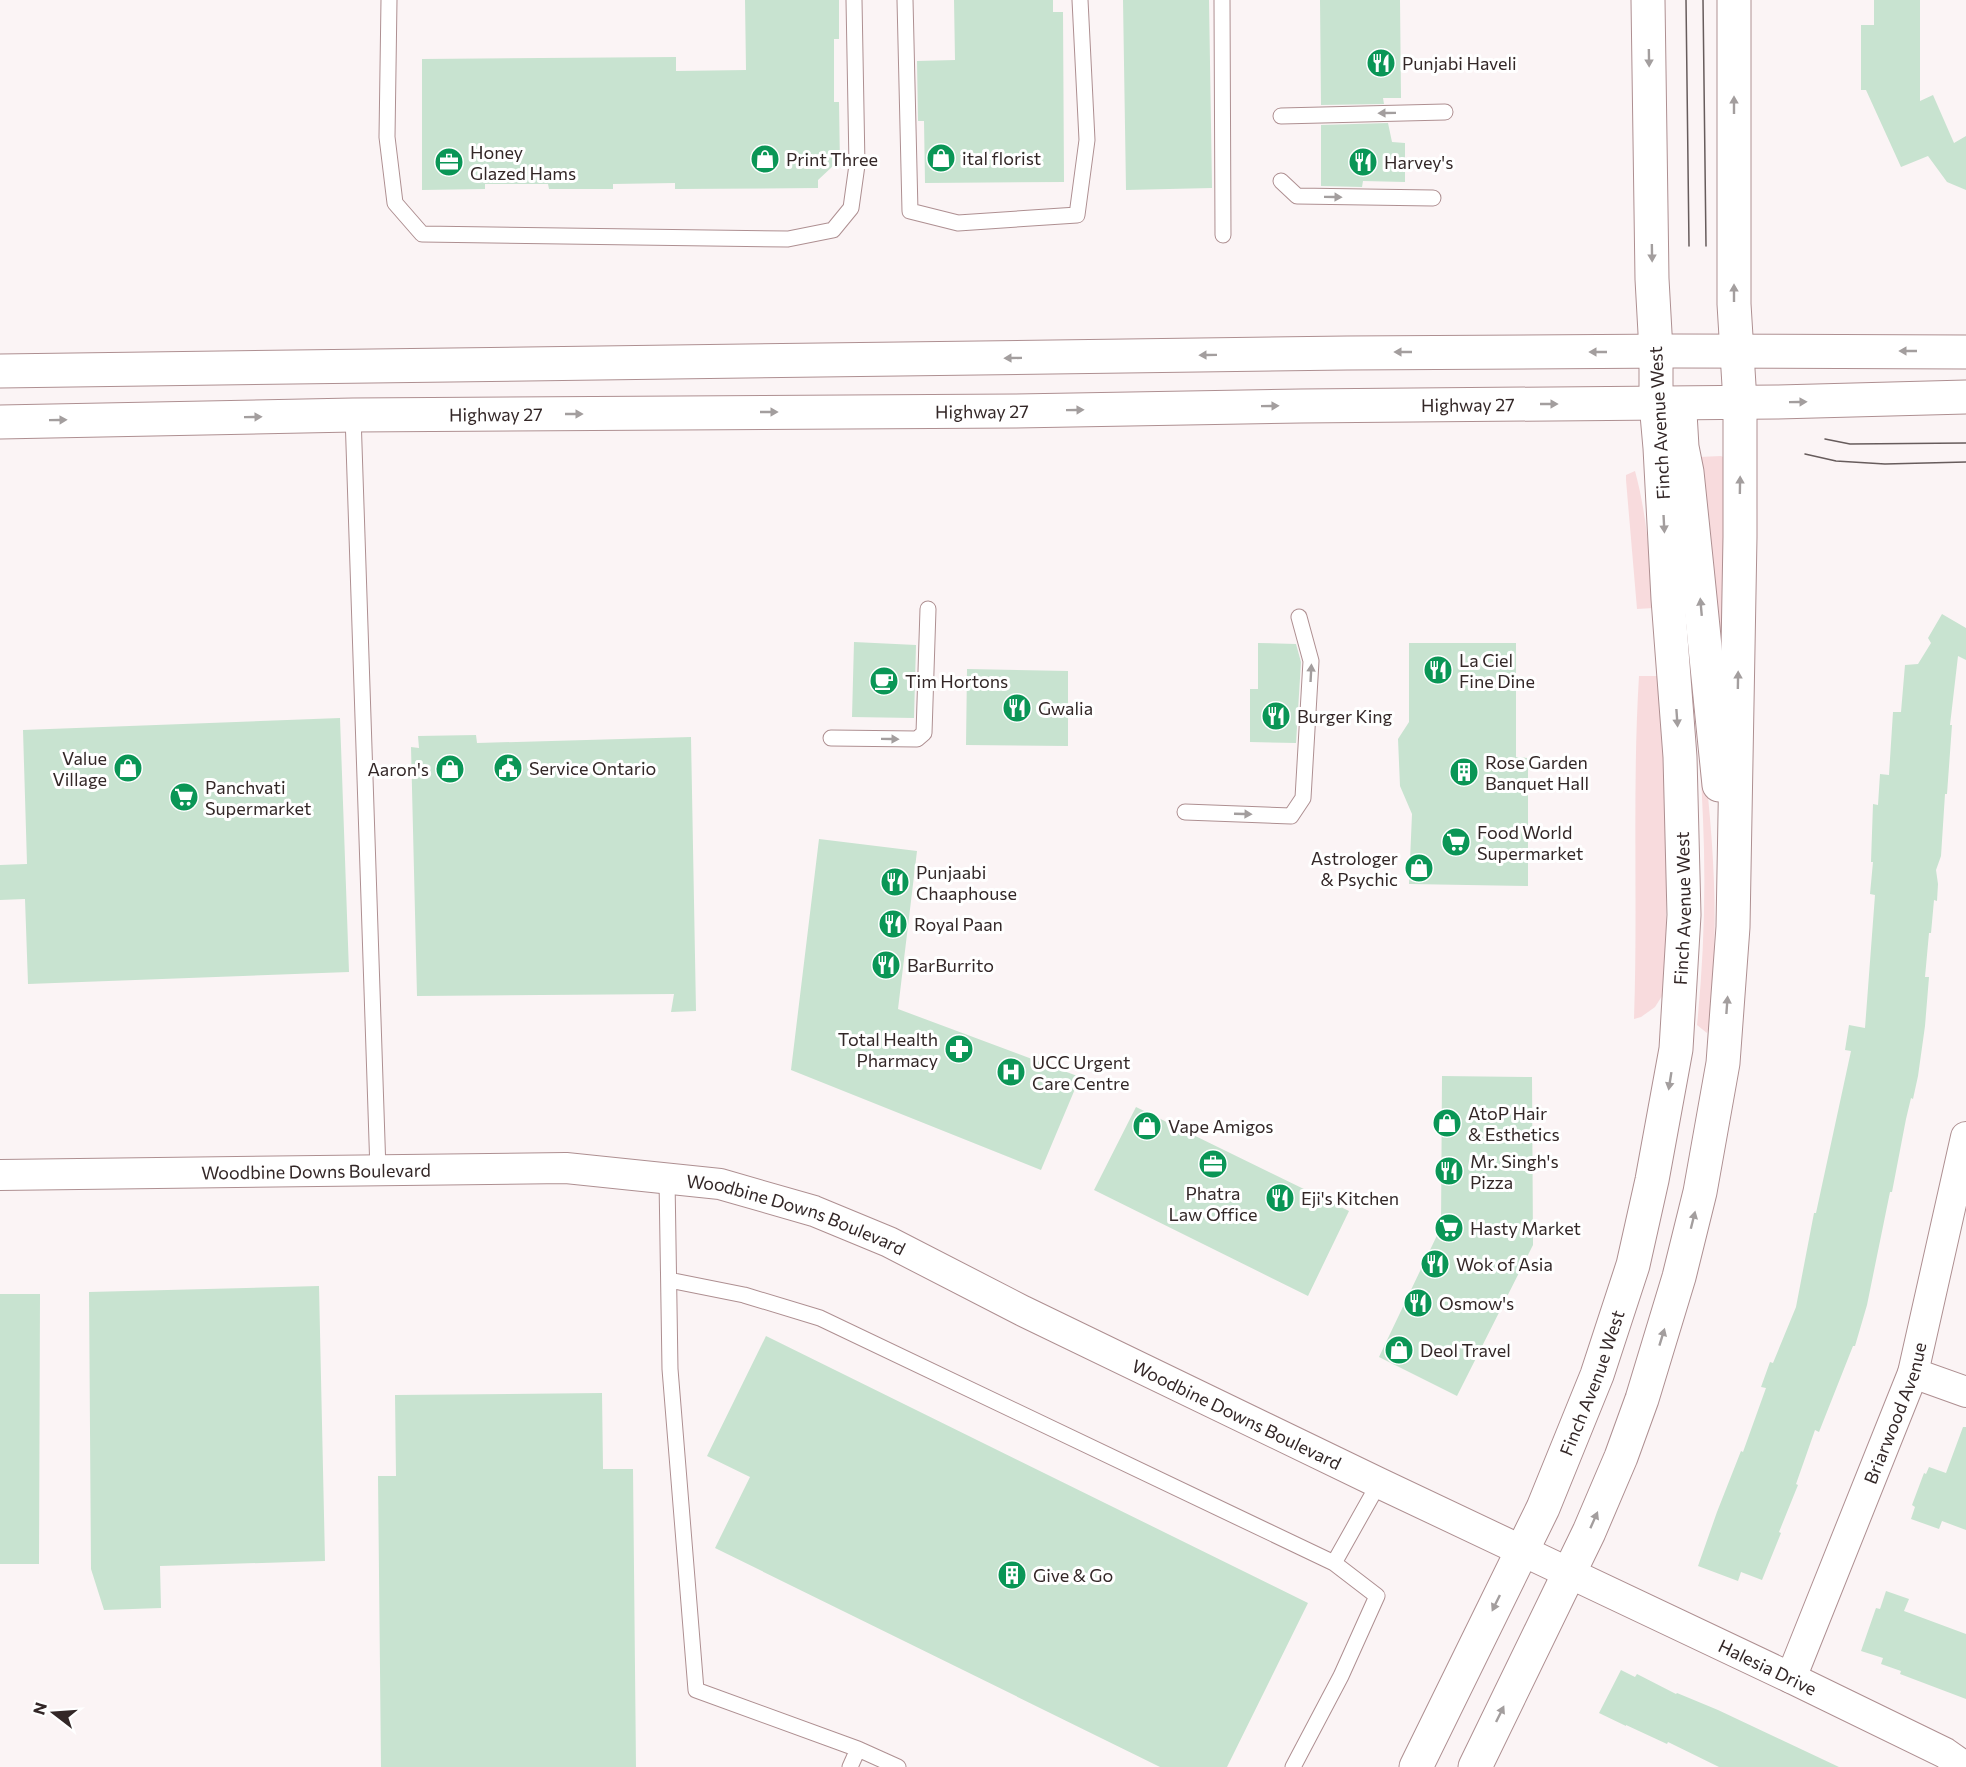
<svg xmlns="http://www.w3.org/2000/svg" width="1966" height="1767" font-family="Commissioner,sans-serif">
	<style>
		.green { fill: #f8dbdd }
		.building { fill: #c8e3d0 }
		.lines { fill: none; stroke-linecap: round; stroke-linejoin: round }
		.service-casing { stroke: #ae8f91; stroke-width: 17 }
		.minor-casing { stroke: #ae8f91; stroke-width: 32 }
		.secondary-casing { stroke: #ae8f91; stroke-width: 35 }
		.primary-casing { stroke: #ae8f91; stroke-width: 35 }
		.service { stroke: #fff; stroke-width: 15 }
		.minor { stroke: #fff; stroke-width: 30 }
		.secondary { stroke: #fff; stroke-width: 33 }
		.primary { stroke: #fff; stroke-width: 33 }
		.tram { stroke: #675c5c; stroke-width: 1.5 }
		.oneway { fill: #a39e9e }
		.labels { text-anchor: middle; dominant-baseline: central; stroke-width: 6; stroke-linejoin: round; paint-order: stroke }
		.poi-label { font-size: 18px; fill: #332727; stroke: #fff; text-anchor: start }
		.street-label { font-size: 18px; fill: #332727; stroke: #fff }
	</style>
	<rect width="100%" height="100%" fill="#fbf4f5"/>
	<path class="green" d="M1721,456L1723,457L1724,693L1699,457Z
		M1635,471C1647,515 1650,562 1654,608L1637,609L1626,480V475Z
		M1690,649C1704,757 1720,865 1713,974C1711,991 1713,1019 1707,1033L1697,1025C1704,957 1706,888 1703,819C1701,762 1695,706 1690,649Z
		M1639,676H1660L1666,827V938L1662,996L1655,1007L1641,1017L1634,1019C1638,905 1632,790 1639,676Z"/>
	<path class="building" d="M745,0H839V39H834V102H839L840,166H833L818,180V188L675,189V183L613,184V189H549L548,184H485V189L422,190V59L676,57V71L746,70Z
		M954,0H1053V12H1063L1064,182L925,183L924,121H918L917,61L955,60Z
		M1123,0H1209L1212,188L1126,190Z
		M1320,0H1400L1401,98H1383L1384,104L1321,105Z
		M1874,0H1920V101L1933,95L1954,143L1966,136V190L1947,182L1928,156L1901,167L1866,90H1861V25H1874Z
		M1388,123L1392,142L1405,143V182L1363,181L1362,187L1321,186V125Z
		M1942,614L1966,628V660L1958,656L1950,725H1952L1947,794H1945L1941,856L1936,870L1938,884L1937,901L1934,900L1931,933H1929L1925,977H1929L1925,1026L1918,1076L1913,1099L1911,1098L1906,1119L1892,1192H1890L1867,1305L1855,1346H1853L1819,1432L1815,1430L1796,1484L1798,1485L1779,1532L1781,1533L1762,1580L1741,1572L1738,1581L1698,1566L1717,1512L1741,1451L1743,1452L1766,1388L1761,1387L1770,1362L1773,1363L1796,1307L1814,1213H1816L1851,1051L1845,1050L1849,1025L1865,1028L1875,895L1870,894L1873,862H1871L1873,804L1878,805L1880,774L1889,775L1893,712H1901L1905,665L1918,664L1931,643L1928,638Z
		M854,642L916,645L914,718L852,717Z
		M1258,643L1296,644L1301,662L1296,743L1250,742V689H1258Z
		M1409,643H1516V757L1528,758V886L1409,884L1412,814L1400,786L1398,739L1409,722Z
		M967,669L1068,671V746L966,745Z
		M340,718L349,972L28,984L25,899L0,900V865L27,864L23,730Z
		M476,735L477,743L691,737L696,1011L671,1012L674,994L417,996L411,747L419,748L418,736Z
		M819,839L917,851L898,1009L1080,1077L1041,1170L791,1070Z
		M1442,1076L1532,1077L1533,1245L1457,1396L1379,1357L1441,1227Z
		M1136,1107L1349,1211L1308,1296L1094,1190Z
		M319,1286L325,1561L160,1566L161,1608L104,1610L91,1569L89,1292Z
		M0,1294H40L39,1564H0Z
		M766,1336L1308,1603L1227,1767H1160L715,1548L750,1477L707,1456Z
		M602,1393L603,1469H633L636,1767H381L378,1476H396L395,1395Z
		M1963,1427H1966V1530L1942,1521L1939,1529L1911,1519L1915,1507L1912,1505L1924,1473L1926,1474L1929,1467L1946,1473Z
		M1886,1591L1909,1599L1904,1611L1966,1634V1699L1900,1674L1901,1671L1881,1664L1883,1658L1861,1651L1876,1608L1880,1609Z
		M1621,1670L1635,1677L1637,1674L1676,1694L1677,1693L1718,1710L1839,1767H1719L1668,1742L1667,1744L1626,1725V1726L1599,1713Z"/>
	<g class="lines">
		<g class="service-casing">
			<path id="service" d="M389,0L387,137L395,203L422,234L788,239L833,230L851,208L857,165L854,0
				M905,0L910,211L958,223L1077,215L1087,140L1080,0
				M1222,0L1223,235
				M1281,116L1445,112
				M1281,181L1297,196L1433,198
				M353,415L378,1171
				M831,738L917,739L924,733L928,609
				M1185,812L1291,816L1303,798L1311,661L1299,617
				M667,1179L670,1369L696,1690L858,1749
				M669,1280L744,1295L820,1318L1334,1563L1377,1596L1341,1676L1293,1767
				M1334,1563L1379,1483
				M850,1767L858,1749L898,1767"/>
		</g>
		<g class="minor-casing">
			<g id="minor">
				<path id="s1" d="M0,1175L566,1168L720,1184L814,1211L889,1242L1023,1311L1379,1483L1791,1678L1945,1753L1965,1767"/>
				<path d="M1913,1373L1966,1392"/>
				<path id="s2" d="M1791,1678L1913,1373L1966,1137"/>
			</g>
		</g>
		<g class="secondary-casing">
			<g id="secondary">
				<path d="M1680,413L1682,447L1687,472L1697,568L1719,785"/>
				<path id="s3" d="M1416,1767L1543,1508L1597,1375L1633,1265L1652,1180L1676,1049L1684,915L1680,757L1668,599L1660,448L1656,403V351L1652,279L1648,0"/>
				<path d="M1475,1767L1589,1532L1621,1457L1642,1399L1679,1277L1700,1192L1723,1063L1733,927L1740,537V402L1734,304V0"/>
			</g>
		</g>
		<g class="primary-casing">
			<g id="primary">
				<path d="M0,371L1347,353L1675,351L1966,352"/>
				<path id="s4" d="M0,422L353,415L1016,411L1301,406L1777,402L1966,397"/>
			</g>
		</g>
		<use href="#service" class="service"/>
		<use href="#minor" class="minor"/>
		<use href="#secondary" class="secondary"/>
		<use href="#primary" class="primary"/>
		<path class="tram" d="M1686,0L1689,246
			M1703,0L1706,246
			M1825,439L1850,444L1966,443
			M1805,454L1836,461L1885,464L1966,462"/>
	</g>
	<defs><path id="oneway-solid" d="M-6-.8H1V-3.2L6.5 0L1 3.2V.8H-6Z" transform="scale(1.5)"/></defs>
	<g class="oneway">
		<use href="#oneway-solid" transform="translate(1649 58) rotate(89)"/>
		<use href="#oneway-solid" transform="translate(1734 105) rotate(-90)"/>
		<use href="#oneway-solid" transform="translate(1387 113) rotate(179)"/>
		<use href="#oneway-solid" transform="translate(1333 197) rotate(1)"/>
		<use href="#oneway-solid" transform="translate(1652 253) rotate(89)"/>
		<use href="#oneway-solid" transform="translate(1734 293) rotate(-90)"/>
		<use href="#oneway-solid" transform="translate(1908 351) rotate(-180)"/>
		<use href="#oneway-solid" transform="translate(1403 352) rotate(180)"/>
		<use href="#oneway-solid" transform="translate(1598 352) rotate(180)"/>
		<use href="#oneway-solid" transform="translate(1208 355) rotate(179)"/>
		<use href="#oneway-solid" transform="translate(1013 358) rotate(179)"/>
		<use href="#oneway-solid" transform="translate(1798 402) rotate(-1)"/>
		<use href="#oneway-solid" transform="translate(1549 404)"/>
		<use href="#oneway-solid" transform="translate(1270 406) rotate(-1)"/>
		<use href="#oneway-solid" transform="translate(1075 410) rotate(-1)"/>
		<use href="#oneway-solid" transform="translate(769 412)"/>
		<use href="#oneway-solid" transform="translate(574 414)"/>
		<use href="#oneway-solid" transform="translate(253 417) rotate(-1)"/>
		<use href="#oneway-solid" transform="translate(58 420) rotate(-1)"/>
		<use href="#oneway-solid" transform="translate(1740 485) rotate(-89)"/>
		<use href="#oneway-solid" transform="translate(1664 524) rotate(87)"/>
		<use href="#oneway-solid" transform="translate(1701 607) rotate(-95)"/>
		<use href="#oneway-solid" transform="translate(1311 673) rotate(-87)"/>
		<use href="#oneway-solid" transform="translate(1738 680) rotate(-89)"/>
		<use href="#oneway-solid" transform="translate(1677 718) rotate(86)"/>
		<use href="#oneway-solid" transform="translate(890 739) rotate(1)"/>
		<use href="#oneway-solid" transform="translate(1243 814) rotate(2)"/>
		<use href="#oneway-solid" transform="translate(1727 1005) rotate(-86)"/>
		<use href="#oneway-solid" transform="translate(1670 1081) rotate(99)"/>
		<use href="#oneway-solid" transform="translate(1693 1220) rotate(-76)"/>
		<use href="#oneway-solid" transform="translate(1662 1337) rotate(-73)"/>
		<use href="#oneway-solid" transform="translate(1594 1520) rotate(-66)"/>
		<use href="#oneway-solid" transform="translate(1496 1603) rotate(116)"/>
		<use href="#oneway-solid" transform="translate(1500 1714) rotate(-64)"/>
	</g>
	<defs>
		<g id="restaurant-disc" transform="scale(1.5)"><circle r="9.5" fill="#0a9656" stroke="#fff"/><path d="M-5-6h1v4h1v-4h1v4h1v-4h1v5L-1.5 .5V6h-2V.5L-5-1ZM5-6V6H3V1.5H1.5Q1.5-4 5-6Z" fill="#fff"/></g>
		<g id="shop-disc" transform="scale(1.5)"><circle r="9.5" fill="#0a9656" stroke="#fff"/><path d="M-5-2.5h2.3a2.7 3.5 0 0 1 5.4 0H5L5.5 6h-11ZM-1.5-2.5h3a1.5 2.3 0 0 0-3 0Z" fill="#fff"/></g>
		<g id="office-disc" transform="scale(1.5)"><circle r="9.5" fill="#0a9656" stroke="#fff"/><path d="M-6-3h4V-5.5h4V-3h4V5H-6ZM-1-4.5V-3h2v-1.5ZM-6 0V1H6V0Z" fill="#fff"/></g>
		<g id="cafe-disc" transform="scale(1.5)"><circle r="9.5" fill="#0a9656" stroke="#fff"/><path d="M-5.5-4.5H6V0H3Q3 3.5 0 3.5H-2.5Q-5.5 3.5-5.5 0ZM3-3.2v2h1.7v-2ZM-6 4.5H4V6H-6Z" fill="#fff"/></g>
		<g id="civic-disc" transform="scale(1.5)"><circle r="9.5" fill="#0a9656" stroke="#fff"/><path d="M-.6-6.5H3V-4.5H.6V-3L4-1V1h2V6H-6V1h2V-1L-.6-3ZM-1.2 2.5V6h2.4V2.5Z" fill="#fff"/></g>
		<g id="building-disc" transform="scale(1.5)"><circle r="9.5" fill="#0a9656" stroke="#fff"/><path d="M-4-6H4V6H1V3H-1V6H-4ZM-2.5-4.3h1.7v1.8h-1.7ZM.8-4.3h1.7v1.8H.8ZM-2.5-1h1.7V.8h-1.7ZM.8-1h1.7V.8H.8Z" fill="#fff"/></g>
		<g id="supermarket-disc" transform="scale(1.5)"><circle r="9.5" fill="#0a9656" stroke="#fff"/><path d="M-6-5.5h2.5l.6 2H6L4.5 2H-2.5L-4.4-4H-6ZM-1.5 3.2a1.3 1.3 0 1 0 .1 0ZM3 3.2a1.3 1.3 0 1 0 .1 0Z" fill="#fff"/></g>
		<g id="pharmacy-disc" transform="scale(1.5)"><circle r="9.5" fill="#0a9656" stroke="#fff"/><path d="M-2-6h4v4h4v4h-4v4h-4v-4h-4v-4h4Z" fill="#fff"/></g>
		<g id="hospital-disc" transform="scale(1.5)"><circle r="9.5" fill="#0a9656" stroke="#fff"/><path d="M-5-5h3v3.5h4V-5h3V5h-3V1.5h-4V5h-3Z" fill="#fff"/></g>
	</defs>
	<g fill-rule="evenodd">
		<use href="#restaurant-disc" x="1381" y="63"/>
		<use href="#shop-disc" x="941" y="158"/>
		<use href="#shop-disc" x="765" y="159"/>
		<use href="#office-disc" x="449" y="162"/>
		<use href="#restaurant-disc" x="1363" y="162"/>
		<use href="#restaurant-disc" x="1438" y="670"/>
		<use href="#cafe-disc" x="884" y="681"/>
		<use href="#restaurant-disc" x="1017" y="708"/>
		<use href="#restaurant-disc" x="1276" y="716"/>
		<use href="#shop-disc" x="128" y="768"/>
		<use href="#civic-disc" x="508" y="768"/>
		<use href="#shop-disc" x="450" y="769"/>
		<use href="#building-disc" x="1464" y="772"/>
		<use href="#supermarket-disc" x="184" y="797"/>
		<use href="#supermarket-disc" x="1456" y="842"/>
		<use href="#shop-disc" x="1419" y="868"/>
		<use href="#restaurant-disc" x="895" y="882"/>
		<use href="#restaurant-disc" x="893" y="924"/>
		<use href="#restaurant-disc" x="886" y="965"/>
		<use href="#pharmacy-disc" x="959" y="1049"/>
		<use href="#hospital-disc" x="1011" y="1072"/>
		<use href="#shop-disc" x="1447" y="1123"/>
		<use href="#shop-disc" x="1147" y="1126"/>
		<use href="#office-disc" x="1213" y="1164"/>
		<use href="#restaurant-disc" x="1449" y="1171"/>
		<use href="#restaurant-disc" x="1280" y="1198"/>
		<use href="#supermarket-disc" x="1449" y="1228"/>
		<use href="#restaurant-disc" x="1435" y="1264"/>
		<use href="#restaurant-disc" x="1418" y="1303"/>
		<use href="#shop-disc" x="1399" y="1350"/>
		<use href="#building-disc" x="1012" y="1575"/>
	</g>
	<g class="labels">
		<g class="poi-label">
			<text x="1402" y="63">Punjabi Haveli</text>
			<text x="470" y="152">Honey<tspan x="470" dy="21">Glazed Hams</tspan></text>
			<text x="962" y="158">ital florist</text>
			<text x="786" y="159">Print Three</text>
			<text x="1384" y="162">Harvey's</text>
			<text x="1459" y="660">La Ciel<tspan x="1459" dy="21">Fine Dine</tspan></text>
			<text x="905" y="681">Tim Hortons</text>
			<text x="1038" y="708">Gwalia</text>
			<text x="1297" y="716">Burger King</text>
			<text x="107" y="758" text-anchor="end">Value<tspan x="107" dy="21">Village</tspan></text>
			<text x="1485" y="762">Rose Garden<tspan x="1485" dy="21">Banquet Hall</tspan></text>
			<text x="529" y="768">Service Ontario</text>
			<text x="429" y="769" text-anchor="end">Aaron's</text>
			<text x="205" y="787">Panchvati<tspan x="205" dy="21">Supermarket</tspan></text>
			<text x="1477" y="832">Food World<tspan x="1477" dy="21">Supermarket</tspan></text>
			<text x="1398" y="858" text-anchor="end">Astrologer<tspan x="1398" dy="21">&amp; Psychic</tspan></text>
			<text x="916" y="872">Punjaabi<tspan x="916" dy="21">Chaaphouse</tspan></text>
			<text x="914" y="924">Royal Paan</text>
			<text x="907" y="965">BarBurrito</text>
			<text x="938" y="1039" text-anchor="end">Total Health<tspan x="938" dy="21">Pharmacy</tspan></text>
			<text x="1032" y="1062">UCC Urgent<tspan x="1032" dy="21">Care Centre</tspan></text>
			<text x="1468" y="1113">AtoP Hair<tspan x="1468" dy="21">&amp; Esthetics</tspan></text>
			<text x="1168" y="1126">Vape Amigos</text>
			<text x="1470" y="1161">Mr. Singh's<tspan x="1470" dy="21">Pizza</tspan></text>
			<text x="1213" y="1193" text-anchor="middle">Phatra<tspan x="1213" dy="21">Law Office</tspan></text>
			<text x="1301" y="1198">Eji's Kitchen</text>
			<text x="1470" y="1228">Hasty Market</text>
			<text x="1456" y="1264">Wok of Asia</text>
			<text x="1439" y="1303">Osmow's</text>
			<text x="1420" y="1350">Deol Travel</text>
			<text x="1033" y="1575">Give &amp; Go</text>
		</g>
		<g class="street-label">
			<text stroke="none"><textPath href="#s4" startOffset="1468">Highway 27</textPath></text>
			<text stroke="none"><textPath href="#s4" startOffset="982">Highway 27</textPath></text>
			<text stroke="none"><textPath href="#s4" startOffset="496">Highway 27</textPath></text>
			<text transform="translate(1659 423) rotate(-93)">Finch Avenue West</text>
			<text stroke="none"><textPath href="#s3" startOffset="909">Finch Avenue West</textPath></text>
			<text stroke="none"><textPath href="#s1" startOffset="316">Woodbine Downs Boulevard</textPath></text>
			<text stroke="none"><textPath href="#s1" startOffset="802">Woodbine Downs Boulevard</textPath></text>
			<text stroke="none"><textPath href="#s3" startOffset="423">Finch Avenue West</textPath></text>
			<text stroke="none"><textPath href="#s2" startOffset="285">Briarwood Avenue</textPath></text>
			<text stroke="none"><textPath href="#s1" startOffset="1288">Woodbine Downs Boulevard</textPath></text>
			<text stroke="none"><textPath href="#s1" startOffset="1876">Halesia Drive</textPath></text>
		</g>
	</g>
	<g transform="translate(54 1713) rotate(287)" stroke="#ffffff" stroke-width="4.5" paint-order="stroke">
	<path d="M0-4.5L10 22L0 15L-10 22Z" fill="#332727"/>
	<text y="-9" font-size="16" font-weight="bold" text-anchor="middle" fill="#332727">N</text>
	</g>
</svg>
